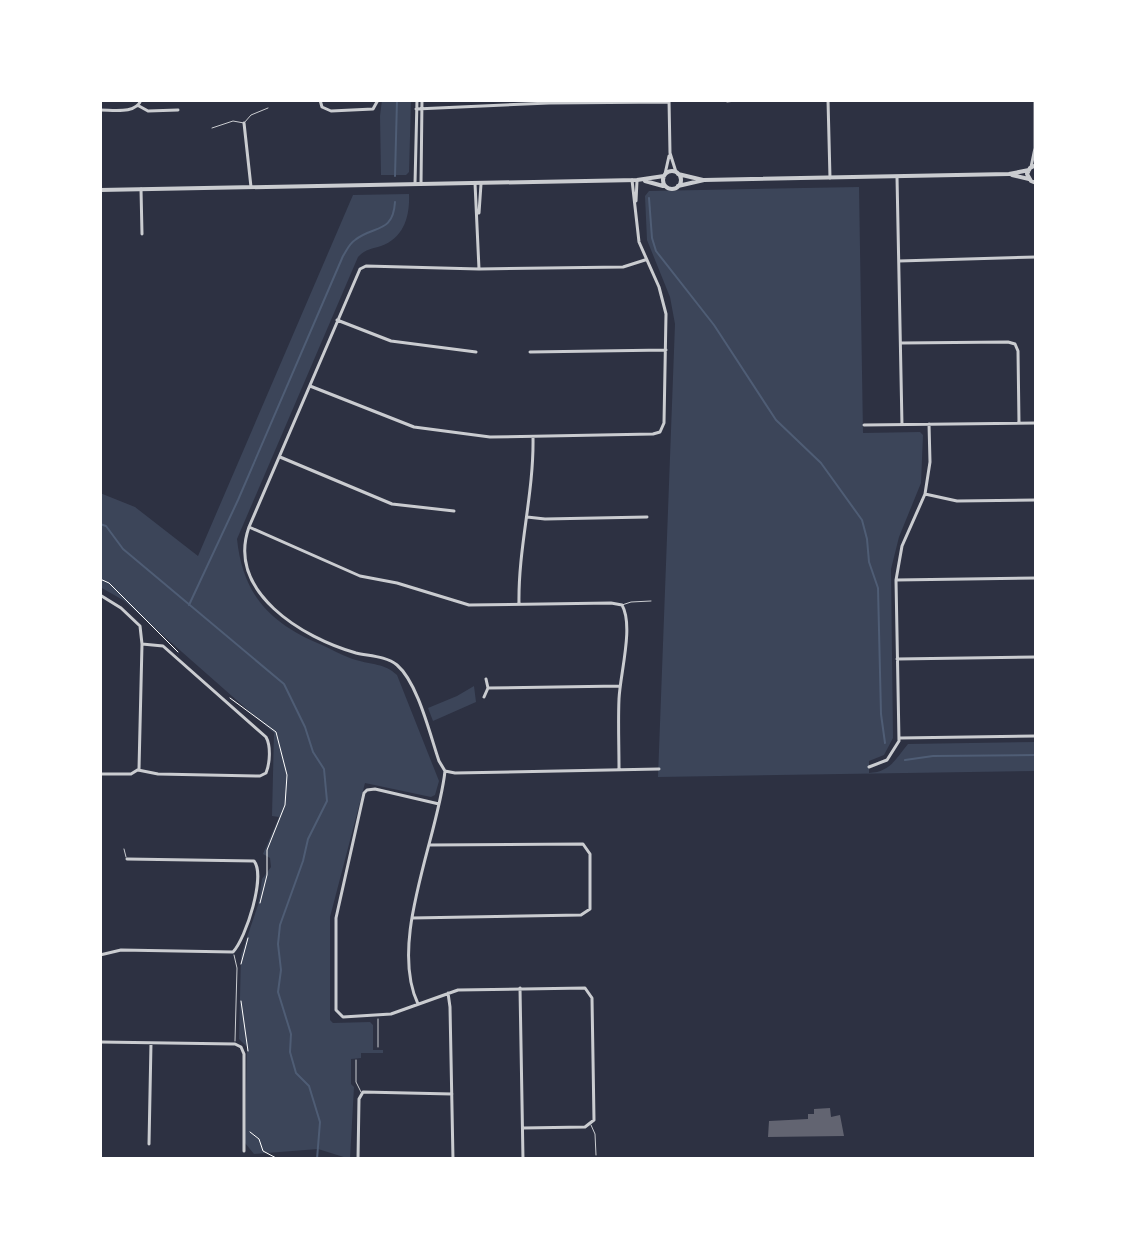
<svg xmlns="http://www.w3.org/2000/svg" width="1136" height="1259" font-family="Figtree,sans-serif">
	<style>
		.green { fill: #3c4559 }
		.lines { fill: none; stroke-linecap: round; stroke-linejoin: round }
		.stream { stroke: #4f5d75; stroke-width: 2 }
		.building { fill: #626471 }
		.path { stroke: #fff; stroke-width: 1 }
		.service { stroke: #caccd0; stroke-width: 1 }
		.minor { stroke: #caccd0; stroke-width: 3 }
		.tertiary { stroke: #caccd0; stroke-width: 4 }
	</style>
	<rect width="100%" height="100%" fill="#2d3142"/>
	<path class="green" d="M382,100H411L409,172L406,175H381L380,116Z
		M859,187L863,433L920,432L923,435L921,483L899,537L891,569L893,738L884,755L869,761V773C891,772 896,758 908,744L1036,742V771L658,777L675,324L670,297L647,240L645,196L649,191Z
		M409,194C410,216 404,238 381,246C372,249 365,249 358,257L237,539C243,596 271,624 322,645C333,650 345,657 356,660C372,665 384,663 397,675L439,781L435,795L431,797L365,783L330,917V1020L333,1023L370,1022L373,1025V1050H383V1053H361V1058L351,1059V1084L354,1087L350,1159L318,1149L254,1154L245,1143L247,1047L239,1039L241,955L258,905L262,879L271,867L270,858L263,854L279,817L272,816L274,733L123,600L100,587V493L135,507L198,556L353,195Z
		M474,686L476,702L433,721L428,708L457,696Z"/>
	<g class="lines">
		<path class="stream" d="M395,176L397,100
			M649,198L652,238L656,251L714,325L776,420L821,463L862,520L867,539L869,562L878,588L881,714L885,743
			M100,524L106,526L123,549L284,684L305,727L313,752L324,769L327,801L308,839L303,861L280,925L278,944L281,970L278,992L291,1034L290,1052L296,1073L309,1086L320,1122L317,1159
			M189,605L238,500L343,256C347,250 349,244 355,240C374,225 393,234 395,202
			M905,760L933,756L1036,755"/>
	</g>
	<path class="building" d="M830,1108L831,1117L840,1115L844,1136L768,1137L769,1121L808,1119V1114H814V1109Z"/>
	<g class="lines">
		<path class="path" d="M100,579L109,583L178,652
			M230,698L276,732L287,775L285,805L267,850V875L260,903
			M241,964L248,938
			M241,1001L248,1051
			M250,1132L259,1139L263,1151L278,1159"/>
		<path class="service" d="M727,102L744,100
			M212,128L233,121L244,123L251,115L268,108
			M622,605L631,602L651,601
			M124,849L126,857
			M234,955L237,968L235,1041
			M378,1019V1047
			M356,1060V1082L361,1092
			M591,1125L595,1134L596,1155"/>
		<path class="minor" d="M320,100L322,107L331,111L373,109L378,100
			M669,100L670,153L676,172
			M828,100L830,178
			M139,106L148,111L178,110
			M416,109L549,103L669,102
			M100,110C114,110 136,114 141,100
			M244,123L251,187
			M1031,167L1035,148V100
			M665,174L669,156
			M897,177L902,425
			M475,183L479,269
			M415,184L417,100
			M421,184L422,100
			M141,189L142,234
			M636,201L637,181
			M479,213L481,184
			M645,260L623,267L479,269L366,266L360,269L249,527C226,592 303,638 356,653C369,656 386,656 397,665C418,683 430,735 439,761L445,771L455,773L659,769
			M899,261L1036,257
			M337,320L391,341L476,352
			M901,343L1008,342L1015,344L1018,351L1019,423
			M530,352L666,350
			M310,386L414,427L490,437L653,434L660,432L664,423L666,314L659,287L639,242L632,180
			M864,425L1036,423
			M280,457L392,504L454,511
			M925,494L957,501L1036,500
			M527,517L545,519L647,517
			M249,527L360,576L397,583L469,605L611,603L622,605C634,626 620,674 619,699C618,722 619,745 619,768
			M896,580L1036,578
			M100,595L121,608L140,626L142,644L139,769L131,774H100
			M519,604C518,547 534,494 533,437
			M897,659L1036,657
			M488,688L620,686
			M484,697L488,688L486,679
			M900,738L1036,736
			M869,767L887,760L899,741L896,580L902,546L925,494L930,462L929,424
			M138,770L158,774L260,776L266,773C270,763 271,746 266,737L163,646L142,644
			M439,804L375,789L367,790L364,793L336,918V1010L343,1017L391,1014L458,990L585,988L592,998L594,1120L585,1127L523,1128
			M412,918L581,915L590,909V854L583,844L429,845
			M100,955L121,950L233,952C246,938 266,876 254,861L127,859
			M520,988L523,1159
			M448,993L450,1007L453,1159
			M418,1004C388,941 438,838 445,771
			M100,1042L235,1044L241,1047L244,1054V1151
			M149,1144L151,1043
			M358,1159L359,1099L363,1092L452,1094"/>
		<path class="tertiary" d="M1036,165L1030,168L1027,174L1031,181L1036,183
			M663 180a9 9 0 1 1 18 0a9 9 0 1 1-18 0Z
			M678,174L703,180
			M1012,175L1029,179
			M645,181L663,186
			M678,186L704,180L1009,174L1029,170
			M100,190L637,180L664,176"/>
	</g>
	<rect width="1136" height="1259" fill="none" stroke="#ffffff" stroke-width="204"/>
</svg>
